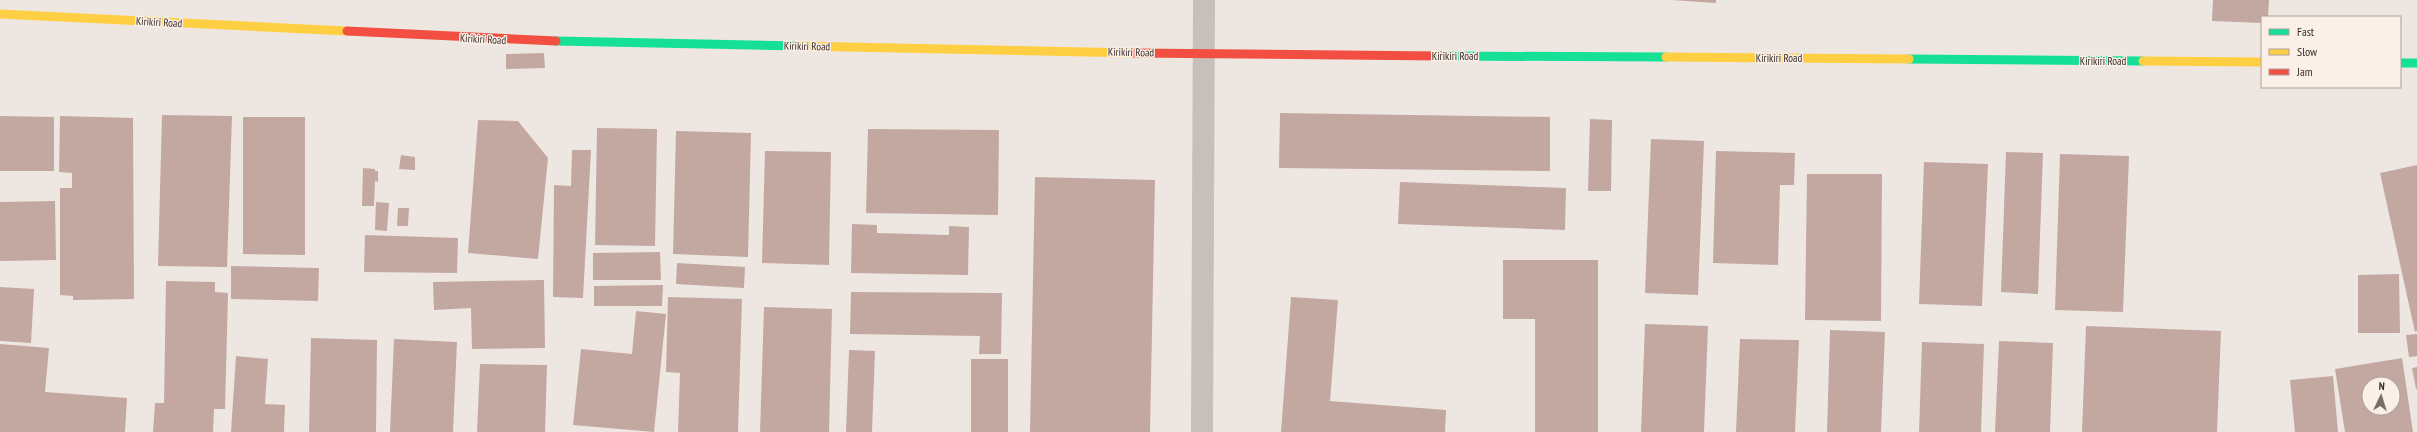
<svg xmlns="http://www.w3.org/2000/svg" width="2417" height="432" font-family="'PT Sans Narrow',sans-serif">
	<style>
		.building { fill: #c3a8a1; fill-rule: evenodd }
		.lines { fill: none; stroke-linecap: round; stroke-linejoin: round }
		.street { stroke: #c7bfba; stroke-width: 22 }
		.fast { stroke: #16e098; stroke-width: 9 }
		.slow { stroke: #ffcf43; stroke-width: 9 }
		.jam { stroke: #f24e42; stroke-width: 9 }
		.labels { text-anchor: middle; dominant-baseline: central; stroke-width: 3; stroke-linejoin: round; paint-order: stroke }
		.street-label { font-size: 11px; fill: #382b27; stroke: #fbf0e8 }
	</style>
	<rect width="100%" height="100%" fill="#eee7e1"/>
	<path class="building" d="M1672,0H1716V3Z
		M2213,0H2269L2268,17H2262V23L2212,21Z
		M544,53L545,68L506,69V54Z
		M1280,113L1550,117V171L1279,168Z
		M162,115L232,116L227,267L158,266Z
		M0,116L54,117V171H0Z
		M60,116L133,118L134,299L73,300V296L60,295V188H72V173L59,172Z
		M243,117H305V255L243,254Z
		M1590,119L1612,120L1611,191H1588Z
		M478,120L518,121L548,158L538,259L468,253Z
		M597,128L657,129L655,246L595,245Z
		M868,129L999,130L998,215L866,213Z
		M676,131L751,133L748,257L673,254Z
		M1651,139L1704,141L1698,295L1645,293Z
		M572,150H591L583,298L553,297L554,185L571,186Z
		M765,151L831,152L829,265L762,263Z
		M1716,151L1795,153L1794,185H1780L1778,265L1713,263Z
		M2006,152L2043,153L2038,294L2001,292Z
		M2060,154L2129,156L2123,312L2055,310Z
		M401,155L415,157V170L399,169Z
		M1924,162L1988,164L1982,306L1919,304Z
		M2417,165V331L2415,332L2380,173Z
		M363,168L375,169V171H378V182L375,181L374,206H362Z
		M1807,174H1882L1881,321L1805,320Z
		M1035,177L1155,180L1150,432H1030Z
		M1400,182L1566,188L1565,230L1398,224Z
		M55,201L56,260L0,261V202Z
		M376,202L389,203L387,231L375,230Z
		M398,208H409L408,226H397Z
		M852,224L877,225V233L949,235V226L969,227L968,275L851,273Z
		M365,235L458,238L457,273L364,272Z
		M660,252L661,280H593V253Z
		M1503,260H1598V432H1535V319H1503Z
		M677,263L745,267L744,288L676,284Z
		M231,266L319,268L318,301L231,299Z
		M2399,274L2400,333H2358V275Z
		M544,280L545,348L472,349L471,308L434,310L433,282Z
		M166,281L215,282V292L228,293L225,409H214L213,432H153L155,403H164Z
		M663,285L662,306H594V286Z
		M0,287L34,289L31,343L0,341Z
		M851,292L1002,293L1001,354H979L980,336L850,334Z
		M668,297L742,299L738,432H678L680,373L666,372Z
		M1291,297L1338,300L1330,401L1446,410L1445,432H1281Z
		M764,307L832,309L829,432H760Z
		M636,311L666,314L654,432L573,425L581,349L632,354Z
		M1645,324L1708,326L1704,432H1641Z
		M2086,326L2221,331L2217,432H2082Z
		M1830,330L1885,332L1881,432H1827Z
		M2417,334V356L2409,357L2406,335Z
		M311,338L377,340L376,432H309Z
		M394,339L457,342L453,432H390Z
		M1740,339L1799,340L1795,432H1736Z
		M1999,341L2053,343L2050,432H1995Z
		M1922,342L1984,344L1981,432H1919Z
		M0,344L49,348L45,392L127,398L125,432H0Z
		M849,350L875,351L872,432H846Z
		M236,356L268,359L265,404L285,405L284,432H231Z
		M2402,358L2413,432H2345L2335,369ZM2369,384H2393V408H2369Z
		M971,359H1008V432H971Z
		M480,364L547,365L545,432H477Z
		M2417,367V389H2416L2412,368Z
		M2333,376L2338,432H2295L2290,380Z"/>
	<g class="lines">
		<path class="street" d="M1202,432L1204,0"/>
		<path class="fast" d="M556,41L797,46
			M1440,56L1666,57
			M1909,59L2143,61
			M2400,63H2417"/>
		<path class="slow" d="M0,14L347,31
			M797,46L1134,53
			M1666,57L1909,59
			M2143,61L2262,62"/>
		<path class="jam" d="M347,31L556,41
			M1134,53L1440,56"/>
	</g>
	<g class="labels">
		<g class="street-label">
			<text transform="translate(159 22) rotate(3)">Kirikiri Road</text>
			<text transform="translate(483 39) rotate(3)">Kirikiri Road</text>
			<text transform="translate(807 46) rotate(1)">Kirikiri Road</text>
			<text transform="translate(1131 52) rotate(1)">Kirikiri Road</text>
			<text x="1455" y="56">Kirikiri Road</text>
			<text x="1779" y="58">Kirikiri Road</text>
			<text x="2103" y="61">Kirikiri Road</text>
		</g>
	</g>
	<rect x="2261" y="16" width="140" height="72" fill="#fbf0e8" stroke="#ada19b"/>
	<rect x="2269" y="29" width="20" height="6" fill="#16e098" stroke="#ada19b"/>
	<text x="2297" y="36" font-size="12" fill="#382b27">Fast</text>
	<rect x="2269" y="49" width="20" height="6" fill="#ffcf43" stroke="#ada19b"/>
	<text x="2297" y="56" font-size="12" fill="#382b27">Slow</text>
	<rect x="2269" y="69" width="20" height="6" fill="#f24e42" stroke="#ada19b"/>
	<text x="2297" y="76" font-size="12" fill="#382b27">Jam</text>
	<g transform="translate(2381 396) rotate(4)"><circle r="19" fill="#fbf0e8" stroke="#ada19b"/>
	<path d="M0-3L7 15L0 10L-7 15Z" fill="#786d68"/>
	<text y="-6" font-size="11" font-weight="bold" text-anchor="middle" fill="#382b27">N</text>
	</g>
</svg>
